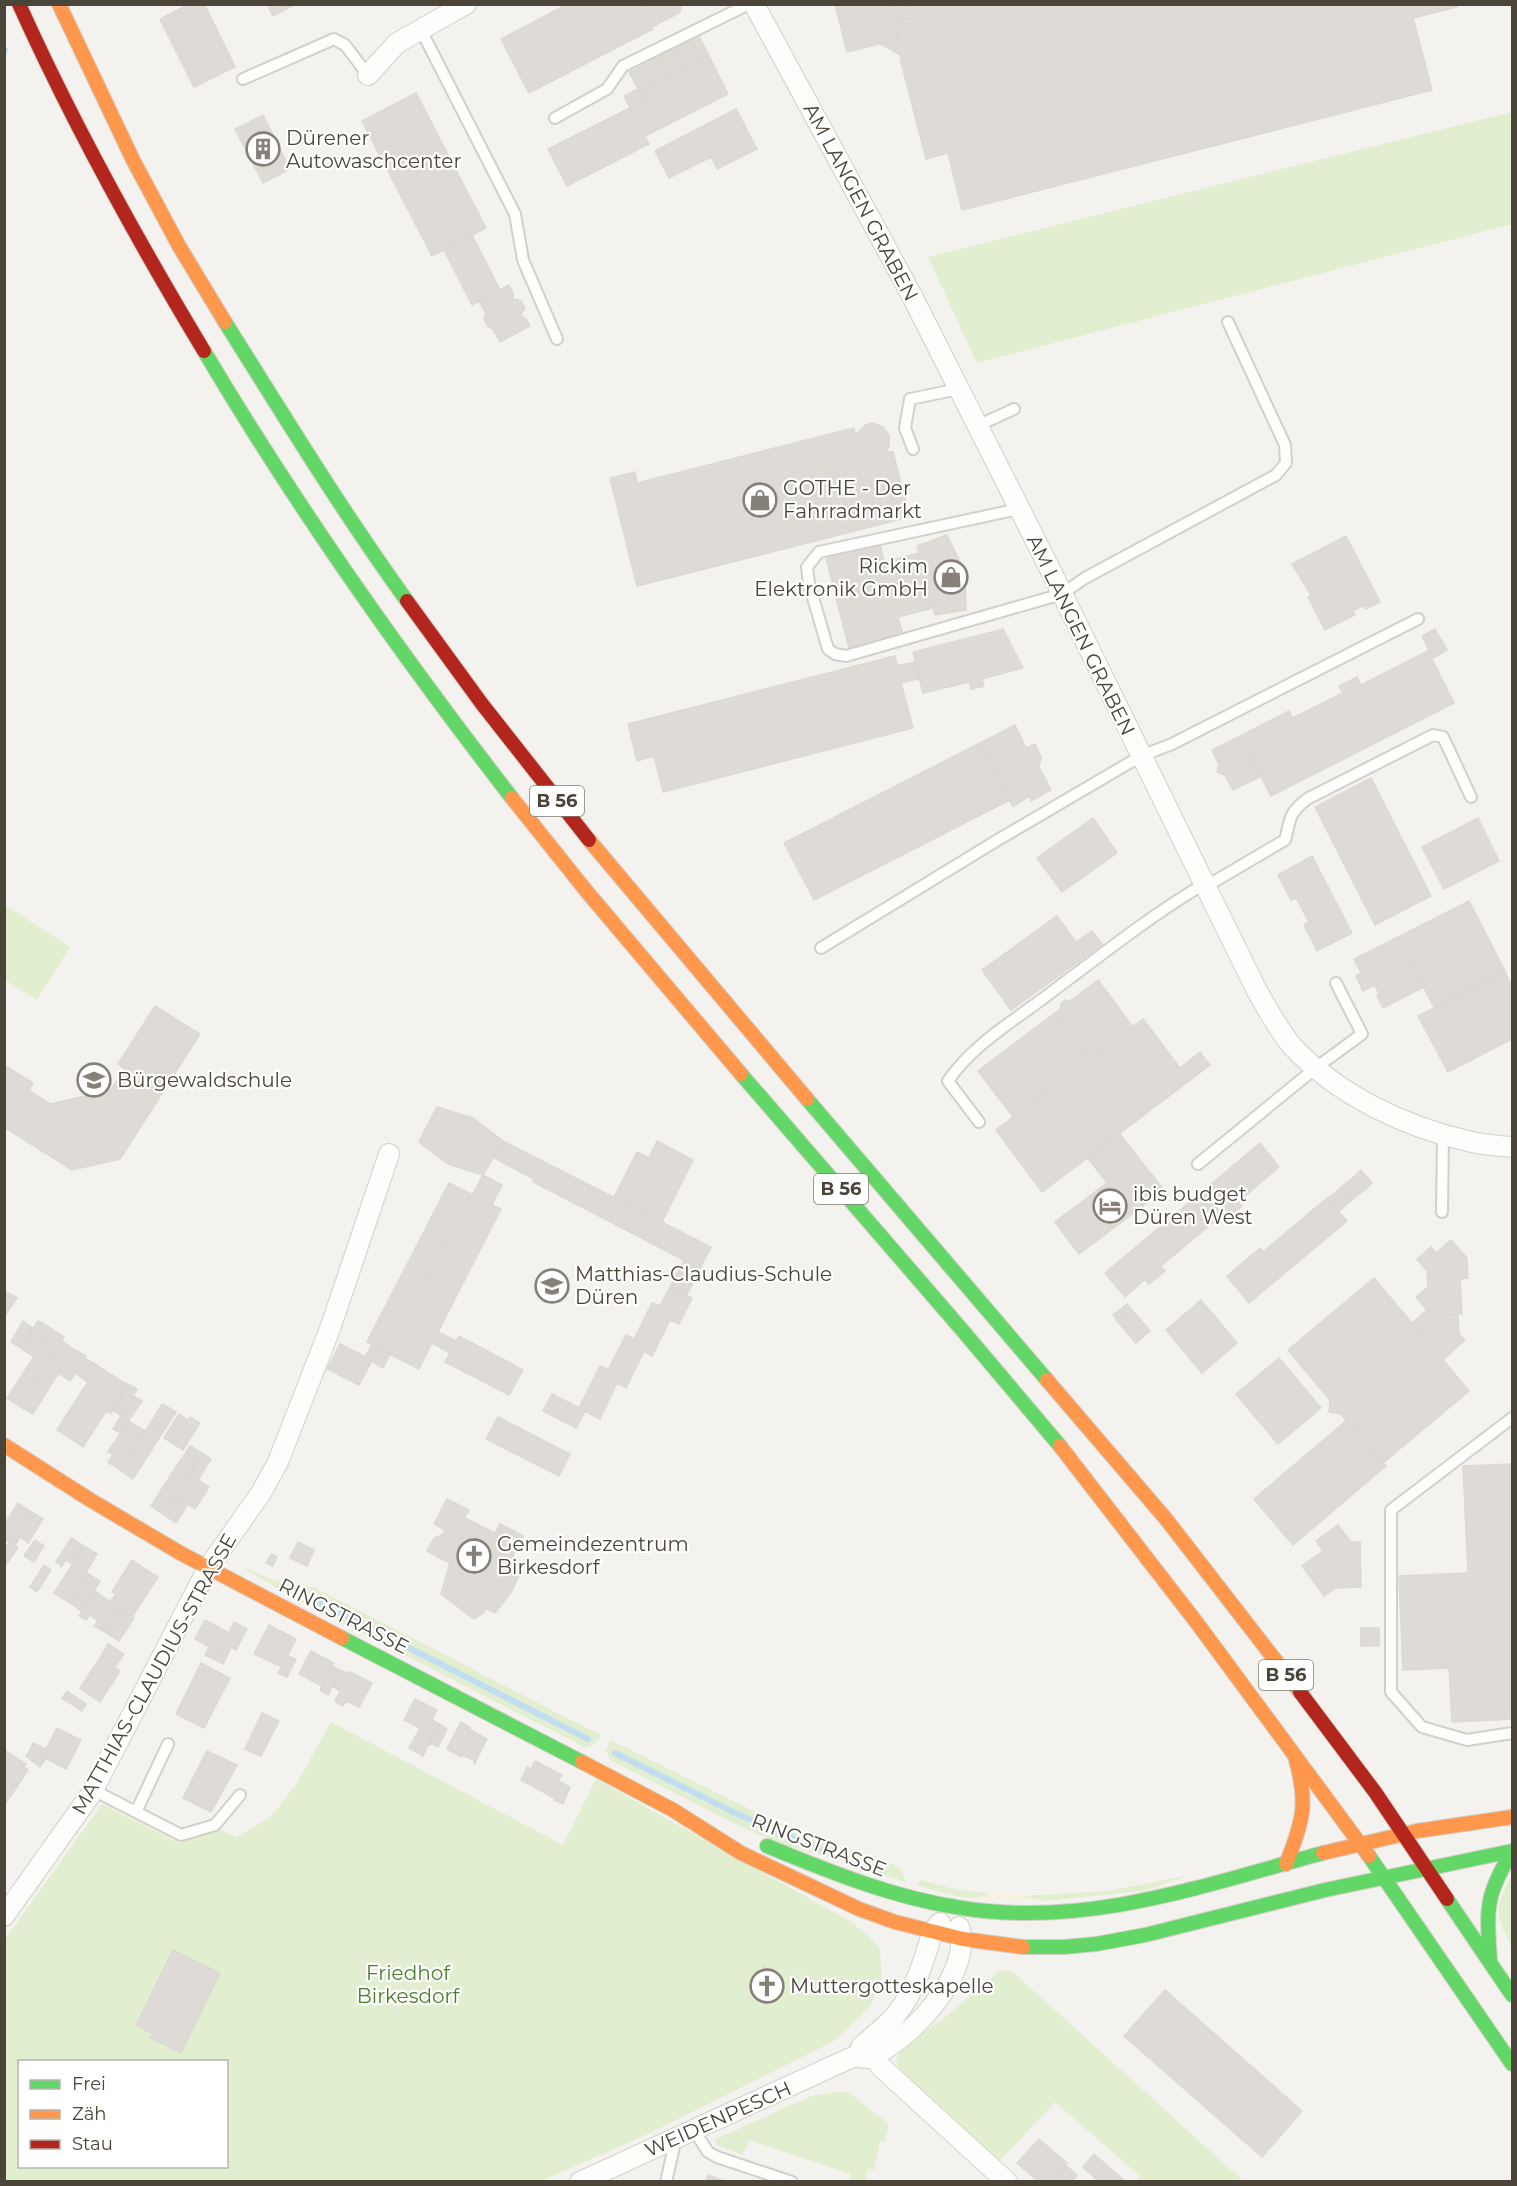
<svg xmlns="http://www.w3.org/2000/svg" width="1517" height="2186" font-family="Montserrat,sans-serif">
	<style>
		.green { fill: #e1eecf; fill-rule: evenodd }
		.sand { fill: #f7f0da }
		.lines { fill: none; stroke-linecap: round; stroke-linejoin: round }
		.stream { stroke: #c0ddf1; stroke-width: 6 }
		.building { fill: #dedbd6; stroke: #dcd9d4; stroke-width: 1.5 }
		.lane-casing { stroke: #d2d0cb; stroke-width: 14 }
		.street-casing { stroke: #d2d0cb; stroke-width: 22 }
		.fast-casing { stroke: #d3cfc5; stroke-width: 16 }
		.slow-casing { stroke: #d3cfc5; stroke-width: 16 }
		.jam-casing { stroke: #d3cfc5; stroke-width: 16 }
		.lane { stroke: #fdfdfc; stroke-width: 10 }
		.street { stroke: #fdfdfc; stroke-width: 20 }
		.fast { stroke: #63d668; stroke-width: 14 }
		.slow { stroke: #ff974d; stroke-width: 14 }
		.jam { stroke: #b3261e; stroke-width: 14 }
		.labels { text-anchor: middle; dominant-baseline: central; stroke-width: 4.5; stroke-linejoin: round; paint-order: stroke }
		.shield { fill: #fff; stroke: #817c74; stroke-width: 1.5 }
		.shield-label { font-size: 18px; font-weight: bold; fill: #4b4439 }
		.poi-label { font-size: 20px; fill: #4b4439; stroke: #fff; text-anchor: start }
		.street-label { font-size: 20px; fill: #4b4439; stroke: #fff }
		.park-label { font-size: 20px; fill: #4a7f2a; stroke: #fff }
	</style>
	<rect width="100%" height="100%" fill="#f4f2ee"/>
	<path class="green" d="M1512,112V224L977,363L928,257Z
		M5,905L70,947L37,1000L5,980Z
		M238,1565L276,1581L297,1583L315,1588L602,1736L594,1744L586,1748L302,1602L306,1594L299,1590L295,1598Z
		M331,1722L563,1845L596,1779L853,1923L868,1936L880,1949L882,1978L871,2005L834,2041L646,2135L541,2181L5,2182V1939L102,1804L179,1843L221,1830L236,1837L271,1817L297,1783ZM20,2062H226V2166H20Z
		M610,1740L764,1816L839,1846L831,1858L783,1845L739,1826L610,1760L606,1751Z
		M848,1849C867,1855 903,1859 906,1882L847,1865L845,1860Z
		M1512,1874V1947C1494,1911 1494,1911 1512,1874Z
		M1191,1875L1144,1891L1044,1901L1024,1896L1107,1891Z
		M921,1880L950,1888L991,1894C970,1904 938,1891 916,1885Z
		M1001,1970L1013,1972L1241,2179L1238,2182L1137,2181L1140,2176L1055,2102L999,2162L900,2074L896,2059L904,2046L943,2019Z
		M847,2091L889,2124L885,2142H880L874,2170L868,2169L865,2181H849L851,2174L749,2140L743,2155L717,2145L714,2140L811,2096Z"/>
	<path class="sand" d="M991,1894L1023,1896L1044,1901L977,1897Z"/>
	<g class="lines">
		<path class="stream" d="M4,53L5,50
			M315,1600L588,1739
			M615,1753L737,1814L828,1852
			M854,1861L883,1871"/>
	</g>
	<path class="building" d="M189,4H204L235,67L194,87L160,19Z
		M267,4H296L273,16Z
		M568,4H640L653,29L529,93L501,39Z
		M640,4H679L681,8L679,13L652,27Z
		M835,4H891L899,39L847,52Z
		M891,4H910L913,17L895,22Z
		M910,4H1457V7L1413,18L1432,90L962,210L948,153L926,159L900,58L902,56L881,44L899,39L895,22L913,17Z
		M699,36L709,56L640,92L629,72Z
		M709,56L728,94L659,129L640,92Z
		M638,89L659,129L645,136L649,144L567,186L548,149L630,108L624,96Z
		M416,93L486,228L432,256L362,121Z
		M736,109L757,149L717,169L711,157L669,178L655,151Z
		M263,115L290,169L263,183L235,129Z
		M472,235L500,290L472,305L444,250Z
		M509,285L513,293V301L516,299L521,301L525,308L520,315L526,319L530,326L500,342L493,329L488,327L484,319L486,314L479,301Z
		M872,423L883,427L889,435V446L886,452H893L910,517L637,586L610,478L635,472L637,483L854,428L855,435L866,425Z
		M947,535L961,564L965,578L966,610L935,615L930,596L914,583L922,565L917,546Z
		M1346,536L1380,602L1366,609L1364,605L1353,611L1355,615L1325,630L1308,597L1311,595L1292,564Z
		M880,544L884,562L919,553L922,565L914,583L930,596L933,608L898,617L903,634L849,648L826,558Z
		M1003,629L1023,668L982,679L984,686L971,689L969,682L923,693L913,652Z
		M1435,629L1447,650L1433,658L1422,636Z
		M1428,651L1454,703L1271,796L1240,736L1289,711L1293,718L1343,693L1339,686L1357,677L1361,685Z
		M895,656L897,666L915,662L919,679L901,683L913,728L663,792L654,756L637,761L628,724Z
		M1015,725L1026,748L1035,744L1041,757L1039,767L1051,790L1031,801L1029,796L1013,807L980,743Z
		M1240,736L1260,777L1233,790L1225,775L1217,772L1219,764L1212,750Z
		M980,743L1010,800L814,900L784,843Z
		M1371,778L1431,896L1375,925L1315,807Z
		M1093,818L1117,853L1062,892L1037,858Z
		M1478,818L1499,861L1444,889L1422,847Z
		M1312,856L1352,933L1317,951L1304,925L1309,922L1296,898L1291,900L1278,875Z
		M1469,901L1505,971L1434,1007L1398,937Z
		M1057,916L1086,956L1011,1010L982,970Z
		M1092,931L1102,944L1086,956L1076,942Z
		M1398,937L1424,987L1383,1008L1377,995L1379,994L1375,985L1363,991L1356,976L1361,973L1354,959Z
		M1505,972L1512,987V1039L1448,1072L1418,1016Z
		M1098,980L1133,1027L1090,1059L1055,1013L1061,1008V1003L1065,1000L1069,1002Z
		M155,1006L200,1034L120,1159L72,1170L4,1127V1065L33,1083L29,1090L50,1104L111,1090L125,1069L118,1064Z
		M1055,1013L1090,1059L1013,1117L978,1071Z
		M1143,1019L1180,1068L1200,1052L1210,1065L1042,1192L996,1130Z
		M437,1107L473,1118L503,1141L483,1175L448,1164L419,1142Z
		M1119,1133L1164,1190L1079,1254L1055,1222L1107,1183L1087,1157Z
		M503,1141L711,1247L687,1295L670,1287L684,1260L533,1182L534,1179L494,1158Z
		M657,1141L693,1160L662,1222L614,1197L637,1152L649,1158Z
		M1260,1143L1279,1167L1238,1202L1242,1206L1226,1219L1222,1215L1161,1266L1165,1271L1149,1284L1145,1279L1125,1297L1105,1273Z
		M1361,1170L1372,1183L1366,1189L1355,1176Z
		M483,1175L502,1185L492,1205L501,1209L438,1332L456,1341L459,1336L499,1357L486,1383L445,1362L450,1353L432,1343L419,1369L389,1354L471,1194H473Z
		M1355,1176L1366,1189L1359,1194L1348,1182Z
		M1348,1182L1359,1194L1352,1200L1341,1187Z
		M449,1183L471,1194L389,1354L367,1342Z
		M1341,1187L1352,1200L1345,1206L1335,1193Z
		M1335,1193L1345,1206L1339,1211L1328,1198Z
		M1327,1198L1347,1221L1249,1303L1227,1276L1260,1248L1263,1252Z
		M1451,1240L1467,1258L1468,1278L1460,1279L1462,1314L1431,1315L1416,1297L1428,1287L1427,1271L1417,1259L1431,1247L1436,1253Z
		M1374,1278L1469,1391L1383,1463L1341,1414L1329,1412L1330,1400L1288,1350Z
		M670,1287L692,1298L679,1324L670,1320L652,1356L644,1351L626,1388L617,1383L600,1419L579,1408L600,1366L608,1370L626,1335L634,1339L652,1303L660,1306Z
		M5,1291L17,1298L4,1317V1292Z
		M1201,1300L1237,1343L1202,1373L1166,1330Z
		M1127,1304L1132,1310L1118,1322L1113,1315Z
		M1132,1310L1138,1317L1124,1329L1118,1322Z
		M1427,1310L1431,1315L1458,1314L1459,1334L1465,1340L1443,1360L1412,1323Z
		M1138,1317L1144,1324L1130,1336L1124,1329Z
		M23,1321L33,1328L21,1348L11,1342Z
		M38,1321L52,1329L34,1357L21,1348Z
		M1144,1324L1150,1331L1136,1343L1130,1336Z
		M52,1329L64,1337L19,1406L7,1398Z
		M62,1341L73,1349L33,1414L19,1406Z
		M340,1344L372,1360L359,1385L327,1369Z
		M372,1345L390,1354L383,1368L365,1357Z
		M73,1349L86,1356L70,1381L58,1373Z
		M499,1357L523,1370L509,1395L486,1383Z
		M85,1358L98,1366L88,1382L75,1373Z
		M1279,1358L1321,1408L1278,1444L1236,1394Z
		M98,1366L110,1374L70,1438L57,1430Z
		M110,1374L128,1385L111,1413L106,1411L83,1447L70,1438Z
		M128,1384L137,1389L121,1416L112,1409Z
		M552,1394L585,1411L576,1428L543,1411Z
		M133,1396L142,1401L120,1433L113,1429Z
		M162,1404L176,1412L163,1432L150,1424Z
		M179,1414L188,1420L172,1443L164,1438Z
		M190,1417L200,1423L183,1450L172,1443Z
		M498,1417L570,1454L559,1476L486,1439Z
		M1347,1420L1386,1466L1293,1545L1254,1499Z
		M128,1421L145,1431L120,1470L108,1462L113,1454L108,1452Z
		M150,1424L163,1432L133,1479L120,1470Z
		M190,1446L202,1453L194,1467L182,1459Z
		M202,1453L211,1459L198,1480L209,1487L195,1509L175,1496Z
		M181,1459L194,1467L163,1514L151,1506Z
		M1512,1464V1571L1468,1573L1463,1466Z
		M175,1496L188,1504L176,1523L163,1514Z
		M447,1499L469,1510L465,1518L495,1533L500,1524L523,1536L511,1560L523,1566L512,1591L495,1613L485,1608L484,1612L474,1619L441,1594L450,1563L427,1551L434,1538L442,1535L445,1530L434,1524Z
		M18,1503L30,1511L10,1542L4,1539V1530L8,1523L6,1522Z
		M30,1511L43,1519L28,1543L20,1537L15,1545L10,1542Z
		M1338,1525L1346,1535L1323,1551L1316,1541Z
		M1346,1535L1351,1542H1360L1361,1587L1335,1588L1324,1596L1302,1566Z
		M71,1538L84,1546L72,1564L66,1560L61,1567V1565L56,1562Z
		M35,1540L44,1546L34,1562L24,1556Z
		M10,1542L18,1547L4,1568V1550Z
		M298,1542L314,1550L307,1566L290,1558Z
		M84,1546L97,1554L86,1572L88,1574L70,1603L54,1593Z
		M271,1554L277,1557L273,1566L266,1563Z
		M132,1560L145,1569L120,1609L110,1602L116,1594L112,1592Z
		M44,1565L51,1570L37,1592L30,1587Z
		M145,1569L158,1577L132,1617L120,1609Z
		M1512,1571V1719L1452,1722L1449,1668L1403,1670L1399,1576Z
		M88,1574L100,1581L82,1611L70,1603Z
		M95,1591L120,1609L105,1632L94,1626L98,1621L90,1615L86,1620L79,1616Z
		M120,1609L134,1618L119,1641L105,1632Z
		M205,1620L229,1633L234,1622L247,1629L236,1650L231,1647L227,1656L195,1639Z
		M269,1625L296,1639L282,1667L254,1654Z
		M1361,1628H1379V1646H1361Z
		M108,1644L124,1654L115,1667L100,1658Z
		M209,1647L227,1656L223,1664L205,1655Z
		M311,1651L334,1663L322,1686L299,1674Z
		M288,1656L296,1659L287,1677L278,1673Z
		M100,1658L120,1671L100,1702L80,1688Z
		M201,1663L230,1678L204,1728L176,1714Z
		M332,1666L340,1670L328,1695L320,1690Z
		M340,1670L349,1674L340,1691L332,1686Z
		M350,1672L372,1683L359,1707L346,1701L343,1706L335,1701Z
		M67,1691L86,1704L82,1711L62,1698Z
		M415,1699L437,1710L432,1720L439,1724L423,1756L409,1748L420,1728L404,1720Z
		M262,1713L279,1721L261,1756L245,1749Z
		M461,1722L470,1727L469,1729L487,1739L474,1765L475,1761L463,1755L461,1757L447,1749Z
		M439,1724L447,1729L438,1747L429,1743Z
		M57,1728L81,1740L66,1769L30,1750L33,1743L46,1749Z
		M4,1750L26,1764L24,1767L28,1770L17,1787L4,1780Z
		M30,1750L46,1758L40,1767L26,1756Z
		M207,1751L237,1765L211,1812L183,1798Z
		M535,1761L562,1775L558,1781L562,1783L554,1798L521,1780L527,1767L531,1769Z
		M4,1780L17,1787L4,1805Z
		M562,1783L570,1787L563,1804L554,1800Z
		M173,1950L220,1973L181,2053L151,2038L153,2034L136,2025Z
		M764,1967L767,1972L772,1973L776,1982L774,1997L770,2003L764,1998L759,1990L760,1979Z
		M1165,1990L1302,2111L1262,2157L1124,2036Z
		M1039,2139L1067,2163L1050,2182H1039L1017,2163Z
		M1094,2154L1126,2182H1099L1083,2167Z
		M1065,2165L1077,2175L1072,2182L1051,2181Z
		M708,2175L727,2182H706Z"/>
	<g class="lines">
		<g class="lane-casing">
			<path id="lane" d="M421,30L515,214L523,260L557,339
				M243,79L334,39L345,45L368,75
				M555,118L607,89L623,66L749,4
				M977,426L1014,409
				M913,449L905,428L910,399L959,389
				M1019,509L819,552L807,567L809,584L828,649L835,654L846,656L1062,594L1085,578L1276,475L1286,463L1285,445L1228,322
				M1205,887L1285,840C1291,818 1288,814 1307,799L1433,735L1443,737L1471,797
				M821,948L996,841L1141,756L1172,744L1418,619
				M979,1122L948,1081C972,1045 1015,1020 1049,994C1100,956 1150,916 1204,884
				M1198,1164L1317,1067L1362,1034L1336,983
				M1442,1212L1443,1134
				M1512,1418L1391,1510V1692L1422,1727L1467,1740L1512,1733
				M93,1790L181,1835L215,1825L240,1795
				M136,1812L168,1744
				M694,2130L708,2152L717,2157L792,2182
				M666,2182L676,2138"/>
		</g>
		<g class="street-casing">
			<path id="street" d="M754,4L911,294L1051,571L1256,989C1267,1008 1278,1030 1293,1047C1339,1096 1407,1128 1472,1142C1485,1145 1499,1146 1512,1147
				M368,75L397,43L466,4
				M4,1916L91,1794L208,1568L261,1493L278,1462L331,1326L389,1154
				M871,2038L880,2066L1007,2182
				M861,2047C873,2035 888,2026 898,2012C916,1989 924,1959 933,1931L940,1923
				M580,2182L855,2056C859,2057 865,2058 869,2058C874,2057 881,2052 885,2049C920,2028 972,1970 959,1927"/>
		</g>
		<g class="fast-casing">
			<path id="fast" d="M225,322C284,416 342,511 407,601
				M204,351C296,506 401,655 512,798
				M741,1074L963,1331L1060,1446
				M807,1099L1047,1380
				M342,1638L582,1762
				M767,1846C830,1872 894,1898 962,1908C1086,1928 1205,1885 1323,1853
				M1369,1856L1512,2064
				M1447,1899L1512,1995
				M1023,1947H1064L1096,1944L1145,1935L1325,1890L1512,1851
				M1490,1961C1487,1910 1484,1897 1512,1852"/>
		</g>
		<g class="slow-casing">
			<path id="slow" d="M59,4L133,160L179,246L225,322
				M512,798L588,893L741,1074
				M589,840L807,1099
				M1047,1380L1166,1519L1300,1692
				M4,1445L92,1501L182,1554L342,1638
				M1060,1446L1197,1623L1369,1856
				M582,1762L673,1810L741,1853L859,1909L895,1922L963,1939L1023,1947
				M1323,1853L1417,1831L1512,1817
				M1286,1864C1304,1820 1308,1802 1295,1756"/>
		</g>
		<g class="jam-casing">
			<path id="jam" d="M19,4C73,124 136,238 204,351
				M407,601L482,704L589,840
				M1300,1692L1375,1792L1447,1899"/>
		</g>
		<use href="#lane" class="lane"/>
		<use href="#street" class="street"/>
		<use href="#fast" class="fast"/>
		<use href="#slow" class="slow"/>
		<use href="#jam" class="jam"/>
	</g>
	<defs>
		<g id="building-ring" transform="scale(1.725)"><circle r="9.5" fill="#fff" stroke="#868178" stroke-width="1.5"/><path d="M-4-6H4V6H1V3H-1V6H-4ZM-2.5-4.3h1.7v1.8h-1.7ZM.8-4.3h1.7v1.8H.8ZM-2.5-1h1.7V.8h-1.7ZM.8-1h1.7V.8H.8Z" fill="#868178"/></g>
		<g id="shop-ring" transform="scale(1.725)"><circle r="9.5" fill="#fff" stroke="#868178" stroke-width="1.5"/><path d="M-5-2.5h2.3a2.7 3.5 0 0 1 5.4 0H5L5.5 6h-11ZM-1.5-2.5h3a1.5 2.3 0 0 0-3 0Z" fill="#868178"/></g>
		<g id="school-ring" transform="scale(1.725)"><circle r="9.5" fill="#fff" stroke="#868178" stroke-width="1.5"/><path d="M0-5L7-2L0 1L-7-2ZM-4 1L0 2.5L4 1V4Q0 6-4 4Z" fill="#868178"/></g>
		<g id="hotel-ring" transform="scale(1.725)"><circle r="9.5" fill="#fff" stroke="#868178" stroke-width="1.5"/><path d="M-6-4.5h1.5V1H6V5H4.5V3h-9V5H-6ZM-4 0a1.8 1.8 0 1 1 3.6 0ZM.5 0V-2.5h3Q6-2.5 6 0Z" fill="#868178"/></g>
		<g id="church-ring" transform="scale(1.725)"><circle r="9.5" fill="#fff" stroke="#868178" stroke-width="1.5"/><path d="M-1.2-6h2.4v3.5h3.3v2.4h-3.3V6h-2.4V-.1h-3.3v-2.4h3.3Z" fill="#868178"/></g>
	</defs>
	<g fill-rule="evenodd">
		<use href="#building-ring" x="263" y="149"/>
		<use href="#shop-ring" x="760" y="500"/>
		<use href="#shop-ring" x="951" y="577"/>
		<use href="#school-ring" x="94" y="1080"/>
		<use href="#hotel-ring" x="1110" y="1206"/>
		<use href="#school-ring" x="552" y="1286"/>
		<use href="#church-ring" x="474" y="1556"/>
		<use href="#church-ring" x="767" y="1986"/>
	</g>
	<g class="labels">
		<g class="shield">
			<rect x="530" y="786" width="54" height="30" rx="4.5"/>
			<rect x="814" y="1174" width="54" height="30" rx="4.5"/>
			<rect x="1259" y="1660" width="54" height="30" rx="4.5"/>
		</g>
		<g class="shield-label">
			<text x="557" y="801">B 56</text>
			<text x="841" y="1189">B 56</text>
			<text x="1286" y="1675">B 56</text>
		</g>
		<g class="poi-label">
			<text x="286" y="138">Dürener<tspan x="286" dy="23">Autowaschcenter</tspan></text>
			<text x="783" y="488">GOTHE - Der<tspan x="783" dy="23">Fahrradmarkt</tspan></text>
			<text x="928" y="566" text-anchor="end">Rickim<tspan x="928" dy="23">Elektronik GmbH</tspan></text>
			<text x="117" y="1080">Bürgewaldschule</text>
			<text x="1133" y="1194">ibis budget<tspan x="1133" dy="23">Düren West</tspan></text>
			<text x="575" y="1274">Matthias-Claudius-Schule<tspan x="575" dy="23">Düren</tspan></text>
			<text x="497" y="1544">Gemeindezentrum<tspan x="497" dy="23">Birkesdorf</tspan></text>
			<text x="790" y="1986">Muttergotteskapelle</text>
		</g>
		<g class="street-label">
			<text transform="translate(861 202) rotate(62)">AM LANGEN GRABEN</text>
			<text transform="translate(1081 635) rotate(64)">AM LANGEN GRABEN</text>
			<text transform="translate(344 1616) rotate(27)">RINGSTRASSE</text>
			<text transform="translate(154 1674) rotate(-61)">MATTHIAS-CLAUDIUS-STRASSE</text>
			<text transform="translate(819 1845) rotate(21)">RINGSTRASSE</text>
			<text transform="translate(718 2119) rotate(-24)">WEIDENPESCH</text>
		</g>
		<g class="park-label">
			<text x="408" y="1973">Friedhof<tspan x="408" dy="23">Birkesdorf</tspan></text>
		</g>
	</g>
	<rect width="1517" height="2186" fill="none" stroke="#4b4439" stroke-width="12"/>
	<rect x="18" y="2060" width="210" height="108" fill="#ffffff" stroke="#b7b4b0" stroke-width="1.5"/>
	<rect x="30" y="2080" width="30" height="9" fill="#63d668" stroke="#b7b4b0" stroke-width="1.5"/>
	<text x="72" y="2090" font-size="18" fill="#4b4439">Frei</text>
	<rect x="30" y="2110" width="30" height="9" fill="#ff974d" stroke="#b7b4b0" stroke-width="1.5"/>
	<text x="72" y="2120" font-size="18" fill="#4b4439">Zäh</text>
	<rect x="30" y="2140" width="30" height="9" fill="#b3261e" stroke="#b7b4b0" stroke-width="1.5"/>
	<text x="72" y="2150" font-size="18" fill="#4b4439">Stau</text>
</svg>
